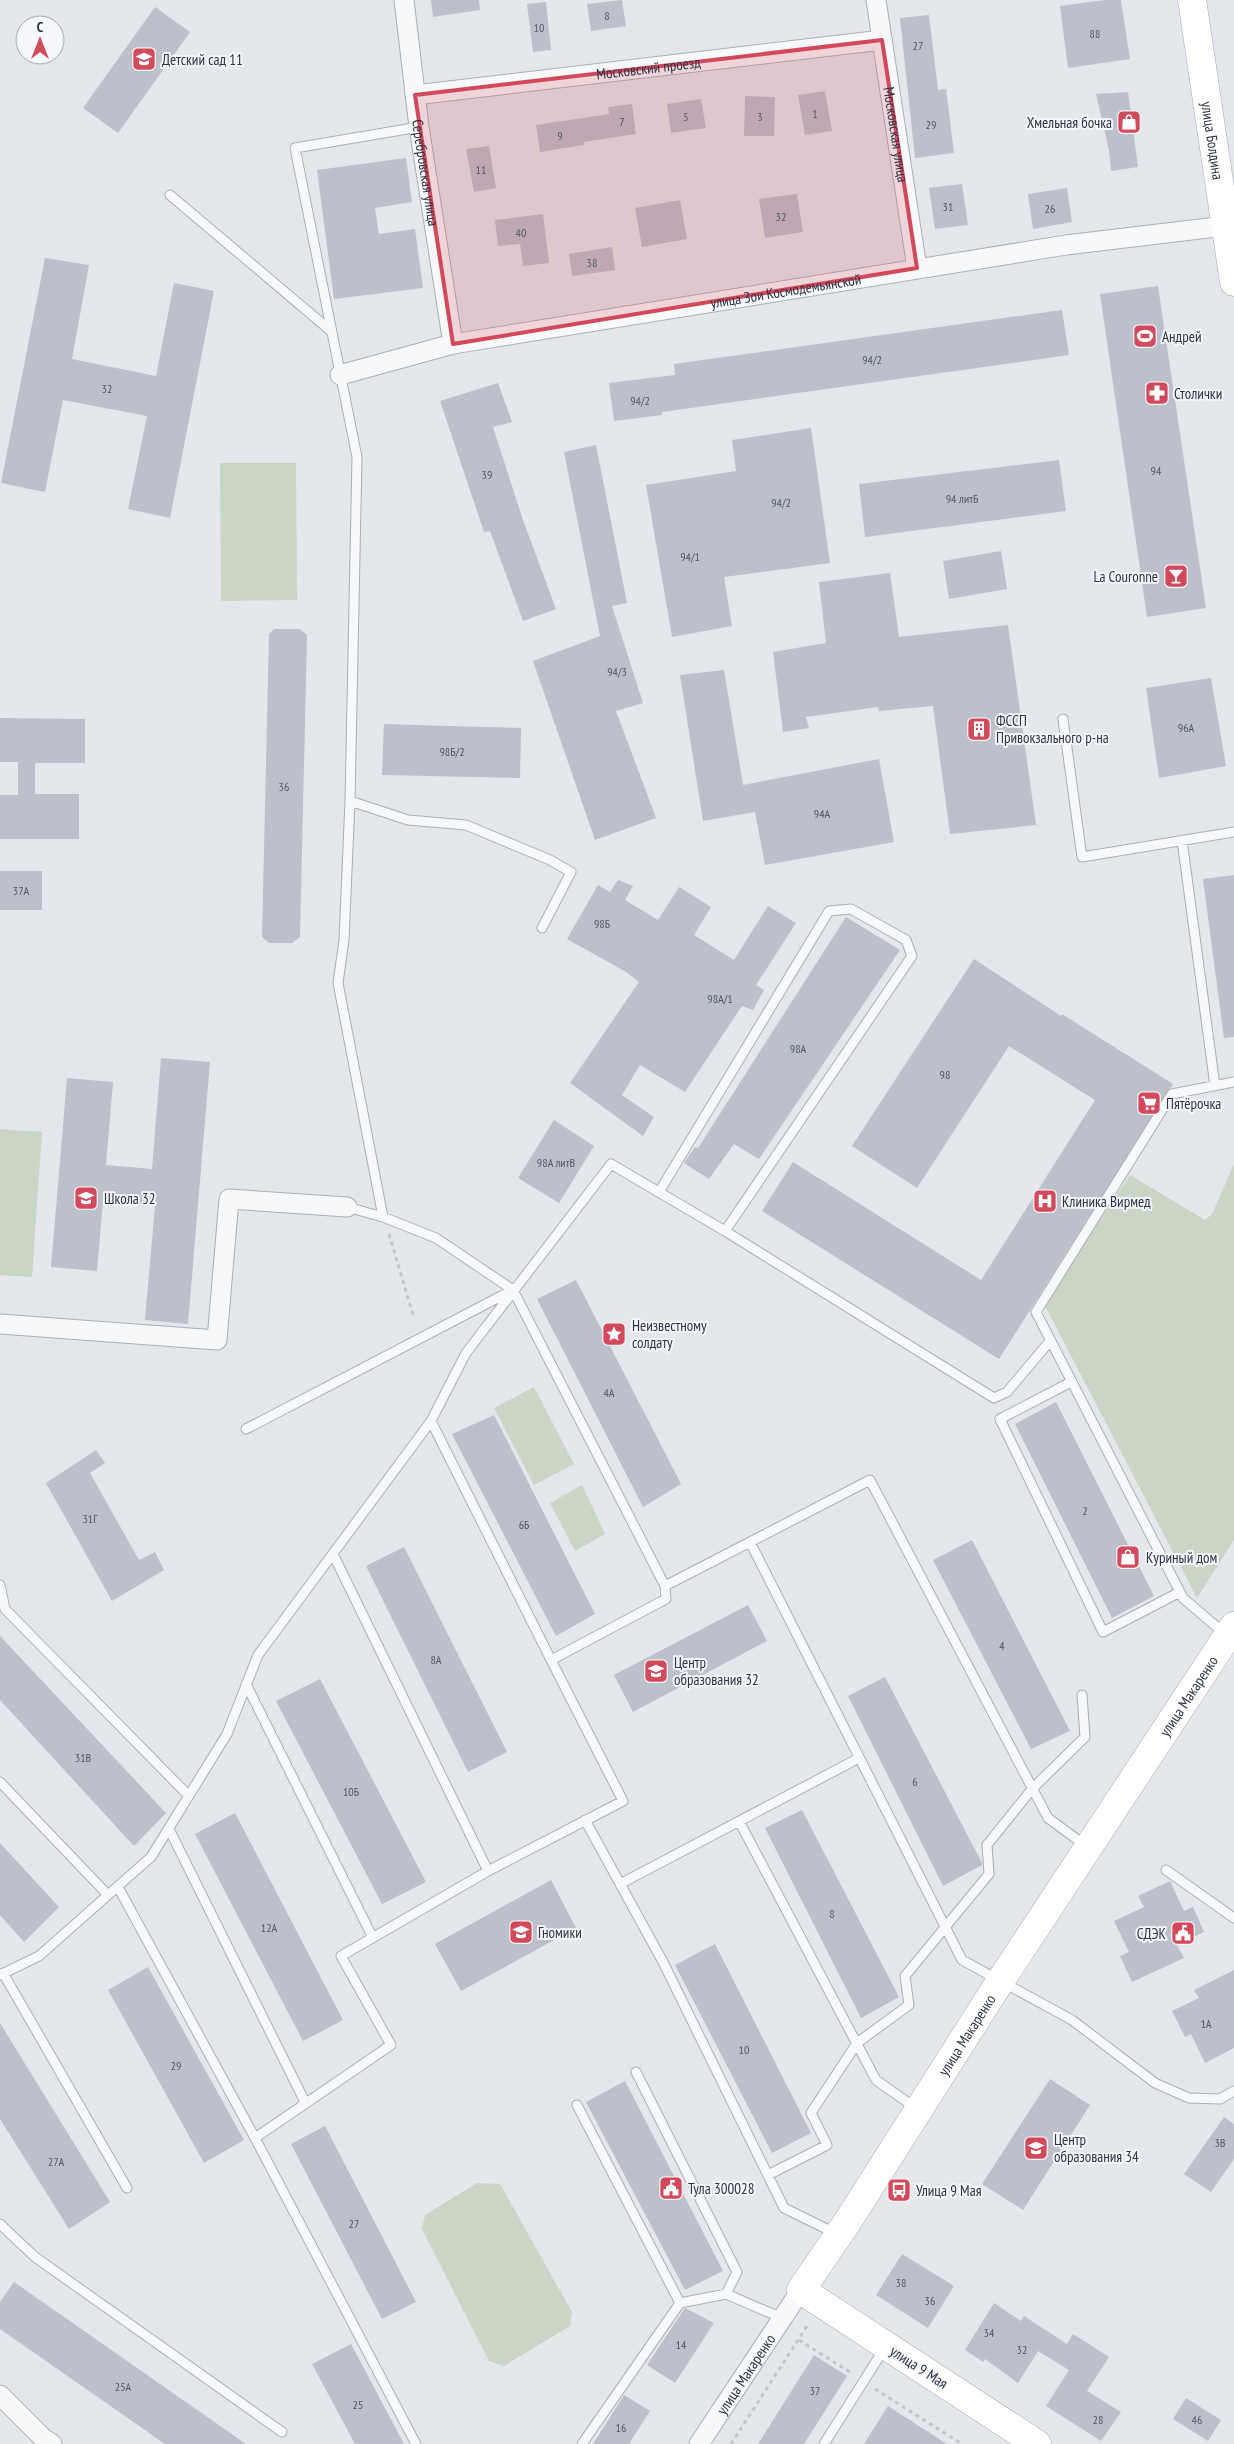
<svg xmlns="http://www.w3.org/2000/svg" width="1234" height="2444" font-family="'PT Sans Narrow',sans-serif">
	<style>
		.green { fill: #c9d6c5 }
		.building { fill: #bbc0ca }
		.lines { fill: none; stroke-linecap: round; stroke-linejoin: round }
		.lane-casing { stroke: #a9aeb7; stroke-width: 11 }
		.street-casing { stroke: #a9aeb7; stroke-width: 21 }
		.primary-casing { stroke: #a3abb8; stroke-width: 29 }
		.path { stroke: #c2c5cb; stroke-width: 3; stroke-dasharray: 4 4; stroke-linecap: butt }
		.lane { stroke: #f7f8fa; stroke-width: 9 }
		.street { stroke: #f7f8fa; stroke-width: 19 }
		.primary { stroke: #fff; stroke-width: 28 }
		.marked { fill: #d1495b; fill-opacity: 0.2; stroke: #d1495b; stroke-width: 4; stroke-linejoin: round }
		.labels { text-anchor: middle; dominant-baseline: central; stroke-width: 4; stroke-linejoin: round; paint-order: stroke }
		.number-label { font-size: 12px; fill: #4f5766 }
		.poi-label { font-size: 15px; fill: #2b3445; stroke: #f4f6f9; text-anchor: start }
		.street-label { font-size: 15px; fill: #2b3445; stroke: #f4f6f9 }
	</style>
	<rect width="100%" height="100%" fill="#e4e7ec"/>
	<path class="green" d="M220,463H296L297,600L221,601Z
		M0,1129L42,1132L32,1277L0,1275Z
		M1234,1164V1540L1197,1598L1044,1304L1130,1175L1205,1220L1212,1214Z
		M534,1387L574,1464L534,1485L494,1408Z
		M582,1485L605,1534L575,1551L550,1503Z
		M477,2183L500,2184L572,2312L570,2326L504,2366L489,2361L422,2229L425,2215Z"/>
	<path class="building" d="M431,0H479L480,10L433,17Z
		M622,0L626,26L591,31L587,4Z
		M1105,0H1121L1130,59L1068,68L1060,6Z
		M546,2L551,50L533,52L527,4Z
		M155,7L190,32L118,133L83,108Z
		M929,15L938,90L946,89L954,153L915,158L900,18Z
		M825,91L832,131L805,135L798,95Z
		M1128,92L1138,167L1111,171L1109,150L1096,94Z
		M745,96L775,97L774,136H744Z
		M701,99L706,128L671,133L667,104Z
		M632,104L636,134L584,142V145L540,152L536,125L609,114L608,107Z
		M489,146L496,188L474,192L466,149Z
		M406,158L412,202L375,208L379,234L415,229L423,288L334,299L317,170Z
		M962,184L968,225L935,229L929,188Z
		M1067,188L1072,222L1033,229L1028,194Z
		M797,194L803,232L765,238L759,199Z
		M680,200L687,239L642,247L635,208Z
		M543,214L549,263L523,266L520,244L498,246L495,220Z
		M612,247L615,270L572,276L569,254Z
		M45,258L89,265L72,359L156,376L174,283L214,291L170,518L128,509L147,416L63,400L45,492L1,483Z
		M1158,286L1206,608L1147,617L1100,294Z
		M1062,310L1069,355L662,412V415L614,421L609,383L675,375L674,364Z
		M498,383L512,422L493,427L523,520L556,609L523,621L490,531L484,532L440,401Z
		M811,428L830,563L724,577L732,626L672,637L646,485L736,471L732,440Z
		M596,445L627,603L612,606L643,703L616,711L656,818L595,840L533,661L600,636L564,452Z
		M1059,460L1066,511L865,537L859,484Z
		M1001,551L1007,589L949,599L943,561Z
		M890,573L899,637L1008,625L1036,825L950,834L933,706L879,711L878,707L806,717L809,728L783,732L773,652L826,643L819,582Z
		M274,629H300L307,635L300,937L292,943H269L262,937L269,634Z
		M724,670L743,785L879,759L894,842L765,865L755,812L703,821L680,675Z
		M1211,678L1226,766L1159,778L1146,688Z
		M0,718L85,719V763H35V794H79V839H0V795H18V762H0Z
		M384,724L521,728L520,778L382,775Z
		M0,871H42V910H0Z
		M1234,875V1037L1224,1038L1203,879Z
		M618,880L633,886L625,900L658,920L679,887L711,907L694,935L734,960L768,906L796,923L756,985L764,990L753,1010L742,1006L685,1092L640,1065L622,1095L654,1117L643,1136L570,1083L639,982L626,972L567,939L598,885L610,892Z
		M846,917L900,950L759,1159L734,1144L709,1179L684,1163L695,1147L698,1148Z
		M974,959L1061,1016L1062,1014L1173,1084L999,1359L762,1211L793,1162L981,1280L1095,1100L1009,1046L917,1188L852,1146Z
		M161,1058L210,1062L188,1324L145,1320L155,1206L103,1201L97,1271L51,1267L67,1078L113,1082L106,1165L152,1169Z
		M554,1120L594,1146L559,1203L518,1178Z
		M576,1280L681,1484L643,1507L537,1299Z
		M1056,1402L1154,1596L1112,1618L1015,1424Z
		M494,1415L595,1614L556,1636L452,1434Z
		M96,1450L105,1463L90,1473L139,1560L155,1552L164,1570L112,1601L46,1483Z
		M972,1540L1070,1731L1031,1749L933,1560Z
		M404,1547L507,1752L468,1772L366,1566Z
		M748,1605L767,1641L633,1712L614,1675Z
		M0,1636L166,1813L134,1846L0,1700Z
		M885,1677L982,1863V1865L943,1886L848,1696Z
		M320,1679L426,1882L382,1904L276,1701Z
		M802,1810L899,1997L861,2018L765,1828Z
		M235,1813L343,2020L303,2041L195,1834Z
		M0,1843L59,1907L24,1942L0,1915Z
		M551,1880L576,1928L461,1991L435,1944Z
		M1170,1881L1184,1911L1193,1907L1204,1932L1177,1945L1184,1958L1132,1982L1120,1956L1129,1952L1114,1921L1144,1907L1138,1896Z
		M715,1944L811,2133L772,2153L675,1965Z
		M148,1967L244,2140L204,2163L108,1990Z
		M1234,1970V2048L1205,2063L1191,2034L1185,2037L1172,2011L1199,1998L1194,1990Z
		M0,2023L110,2202L69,2229L0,2119Z
		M1050,2079L1090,2105L1023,2210L982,2184Z
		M625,2081L723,2271L685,2290L586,2102Z
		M1224,2117L1234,2124V2159L1211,2192L1184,2174Z
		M325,2126L416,2302L382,2319L291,2144Z
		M902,2254L954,2286L928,2328L876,2295Z
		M14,2282L246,2444H165L0,2329V2302Z
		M994,2303L1021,2321L1024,2316L1067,2344L1073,2334L1109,2357L1087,2391L1121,2412L1101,2441L1046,2406L1069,2370L1038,2351L1018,2383L985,2359L983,2362L965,2350Z
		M685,2308L714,2323L675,2383L647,2365Z
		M351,2344L404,2444H355L312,2364Z
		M814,2355L847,2376L804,2444H758Z
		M624,2395L650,2411L629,2444H593Z
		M1186,2398L1221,2420L1208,2441L1173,2419Z
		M888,2406L947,2444H864Z"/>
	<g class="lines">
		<g class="lane-casing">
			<path id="lane" d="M170,195L331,331
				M1063,719L1082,857L1234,832
				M350,801L408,820L466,825L550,860L571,872L542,928
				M1182,840L1215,1086
				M659,1192L829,911L851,909L906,940L912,956L725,1231L994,1398L1007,1392L1050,1341
				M347,1207L383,1217L436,1238L513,1290L665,1586
				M383,1217L338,983L344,940L350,801L357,457L295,148L419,127
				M1071,1382L1000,1419L1103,1632L1180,1592
				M431,1421L551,1660
				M246,1429L509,1292
				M750,1542L962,1960L1072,2020L1155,2083L1189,2098L1220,2099L1234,2091
				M333,1554L488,1871
				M0,1585L5,1609L189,1796
				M1225,1634L1183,1598L1036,1312L1172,1094L1234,1082
				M246,1684L372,1936
				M0,1782L108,1895
				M585,1820L663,1962L784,2208L835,2233
				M739,1821L876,2080L917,2109
				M169,1829L305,2102
				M1166,1870L1234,1918
				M620,1884L859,1758
				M118,1887L255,2138
				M3,1973L127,2188
				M0,1975L39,1956L151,1857L227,1734L258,1655L431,1421L466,1353L611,1164L725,1231
				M636,2072L737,2272L726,2294
				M577,2105L680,2303L726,2294L782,2318
				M768,2175L827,2145L811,2113L857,2043L909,2005L905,1976L989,1874L987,1845L1032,1789L1085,1737L1082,1695
				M0,2224L35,2257L282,2432
				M416,2444L255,2138L391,2045L341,1956L488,1871L623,1801L551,1660L666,1599L665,1586L870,1480L1048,1818L1086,1846
				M582,2444L680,2303
				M824,2444L884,2349"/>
		</g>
		<g class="street-casing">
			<g id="street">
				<path id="s1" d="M404,0L419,127L453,344"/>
				<path id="s2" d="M876,0L917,268"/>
				<path id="s3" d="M415,95L882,40"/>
				<path id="s4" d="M340,375L453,344L1066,245L1234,225"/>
				<path d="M0,1324L217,1340L229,1199L347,1207"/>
				<path d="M0,2395L43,2438L52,2444"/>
				<path id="s5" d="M699,2444L801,2290"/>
			</g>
		</g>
		<g class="primary-casing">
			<g id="primary">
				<path id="s6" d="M1192,0L1234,282"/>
				<path id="s7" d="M1037,2444L801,2290L848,2221L1001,1980L1234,1626"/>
			</g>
		</g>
		<path class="path" d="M389,1234L414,1318
			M799,2340L853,2374
			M875,2389L962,2444
			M731,2444L809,2323"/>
		<use href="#lane" class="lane"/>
		<use href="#street" class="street"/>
		<use href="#primary" class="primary"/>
	</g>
	<path class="marked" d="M882,40L917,268L453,344L415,95Z"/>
	<defs>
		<g id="school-square" transform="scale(1.25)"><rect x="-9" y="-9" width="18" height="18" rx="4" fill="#d1495b" stroke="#f4f6f9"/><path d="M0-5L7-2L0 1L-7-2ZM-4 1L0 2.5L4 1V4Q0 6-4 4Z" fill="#fff"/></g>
		<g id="shop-square" transform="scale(1.25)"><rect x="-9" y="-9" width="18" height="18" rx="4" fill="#d1495b" stroke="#f4f6f9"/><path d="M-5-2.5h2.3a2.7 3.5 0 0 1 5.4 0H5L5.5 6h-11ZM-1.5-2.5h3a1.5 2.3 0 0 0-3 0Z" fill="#fff"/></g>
		<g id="stadium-square" transform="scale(1.25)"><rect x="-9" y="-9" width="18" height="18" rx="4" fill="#d1495b" stroke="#f4f6f9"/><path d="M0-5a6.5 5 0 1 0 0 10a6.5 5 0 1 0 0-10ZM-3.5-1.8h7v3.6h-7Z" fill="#fff"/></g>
		<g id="pharmacy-square" transform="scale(1.25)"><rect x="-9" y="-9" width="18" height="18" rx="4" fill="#d1495b" stroke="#f4f6f9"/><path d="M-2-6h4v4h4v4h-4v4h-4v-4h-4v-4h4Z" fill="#fff"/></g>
		<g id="bar-square" transform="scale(1.25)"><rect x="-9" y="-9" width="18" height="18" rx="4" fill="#d1495b" stroke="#f4f6f9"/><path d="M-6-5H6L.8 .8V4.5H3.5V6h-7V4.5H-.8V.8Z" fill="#fff"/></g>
		<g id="building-square" transform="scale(1.25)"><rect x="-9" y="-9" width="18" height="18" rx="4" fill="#d1495b" stroke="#f4f6f9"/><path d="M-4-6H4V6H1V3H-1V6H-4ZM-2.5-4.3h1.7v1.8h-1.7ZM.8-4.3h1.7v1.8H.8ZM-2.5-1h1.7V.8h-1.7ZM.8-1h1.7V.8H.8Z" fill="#fff"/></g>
		<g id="supermarket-square" transform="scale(1.25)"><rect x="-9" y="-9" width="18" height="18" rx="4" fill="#d1495b" stroke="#f4f6f9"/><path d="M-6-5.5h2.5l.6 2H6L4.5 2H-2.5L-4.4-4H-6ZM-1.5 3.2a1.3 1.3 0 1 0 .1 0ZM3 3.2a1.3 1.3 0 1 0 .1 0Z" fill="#fff"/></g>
		<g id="hospital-square" transform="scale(1.25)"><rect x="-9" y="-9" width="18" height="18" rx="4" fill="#d1495b" stroke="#f4f6f9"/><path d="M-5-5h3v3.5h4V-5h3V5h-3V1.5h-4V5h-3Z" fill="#fff"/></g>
		<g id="sight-square" transform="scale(1.25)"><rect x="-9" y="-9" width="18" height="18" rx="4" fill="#d1495b" stroke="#f4f6f9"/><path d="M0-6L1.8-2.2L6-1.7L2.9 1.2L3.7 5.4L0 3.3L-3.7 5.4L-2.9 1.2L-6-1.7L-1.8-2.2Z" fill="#fff"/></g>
		<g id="civic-square" transform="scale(1.25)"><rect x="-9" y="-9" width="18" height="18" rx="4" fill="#d1495b" stroke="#f4f6f9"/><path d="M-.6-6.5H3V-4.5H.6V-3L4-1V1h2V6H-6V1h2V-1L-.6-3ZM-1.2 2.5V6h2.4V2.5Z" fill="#fff"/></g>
		<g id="bus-square" transform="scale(1.25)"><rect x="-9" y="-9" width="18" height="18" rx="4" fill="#d1495b" stroke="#f4f6f9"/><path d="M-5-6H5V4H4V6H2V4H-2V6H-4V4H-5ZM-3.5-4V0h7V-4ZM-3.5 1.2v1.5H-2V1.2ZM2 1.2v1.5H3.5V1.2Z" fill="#fff"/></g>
	</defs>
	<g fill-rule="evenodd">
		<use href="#school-square" x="144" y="59"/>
		<use href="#shop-square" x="1129" y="122"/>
		<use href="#stadium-square" x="1145" y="336"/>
		<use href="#pharmacy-square" x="1157" y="393"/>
		<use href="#bar-square" x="1176" y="576"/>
		<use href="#building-square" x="979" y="729"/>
		<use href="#supermarket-square" x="1149" y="1103"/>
		<use href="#school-square" x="86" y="1198"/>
		<use href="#hospital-square" x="1045" y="1201"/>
		<use href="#sight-square" x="614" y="1334"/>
		<use href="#shop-square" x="1128" y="1557"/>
		<use href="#school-square" x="656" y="1671"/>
		<use href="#school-square" x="521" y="1932"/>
		<use href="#civic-square" x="1183" y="1933"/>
		<use href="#school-square" x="1036" y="2148"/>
		<use href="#civic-square" x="671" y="2188"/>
		<use href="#bus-square" x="899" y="2190"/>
	</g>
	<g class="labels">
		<g class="number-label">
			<text x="607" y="15">8</text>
			<text x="539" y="27">10</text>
			<text x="1095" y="33">88</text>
			<text x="918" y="45">27</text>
			<text x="815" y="113">1</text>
			<text x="686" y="116">5</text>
			<text x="760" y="116">3</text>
			<text x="622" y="121">7</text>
			<text x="931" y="124">29</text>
			<text x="560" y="135">9</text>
			<text x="481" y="169">11</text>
			<text x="948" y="206">31</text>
			<text x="1050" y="208">26</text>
			<text x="781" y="216">32</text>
			<text x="521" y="232">40</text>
			<text x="592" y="262">38</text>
			<text x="872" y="359">94/2</text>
			<text x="107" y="388">32</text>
			<text x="640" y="400">94/2</text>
			<text x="1156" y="470">94</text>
			<text x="487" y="474">39</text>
			<text x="962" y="498">94 литБ</text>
			<text x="781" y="502">94/2</text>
			<text x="690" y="556">94/1</text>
			<text x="617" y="671">94/3</text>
			<text x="1186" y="727">96А</text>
			<text x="452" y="751">98Б/2</text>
			<text x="284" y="786">36</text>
			<text x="822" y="813">94А</text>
			<text x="21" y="890">37А</text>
			<text x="602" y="923">98Б</text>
			<text x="720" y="998">98А/1</text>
			<text x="798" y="1048">98А</text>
			<text x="945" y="1074">98</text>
			<text x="556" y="1162">98А литВ</text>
			<text x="609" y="1392">4А</text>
			<text x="1085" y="1510">2</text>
			<text x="90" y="1518">31Г</text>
			<text x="524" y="1524">6Б</text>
			<text x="1002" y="1645">4</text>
			<text x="436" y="1659">8А</text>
			<text x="83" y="1757">31В</text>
			<text x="915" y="1781">6</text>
			<text x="351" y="1791">10Б</text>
			<text x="832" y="1913">8</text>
			<text x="269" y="1927">12А</text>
			<text x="1206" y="2023">1А</text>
			<text x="744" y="2049">10</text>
			<text x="176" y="2065">29</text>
			<text x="1220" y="2142">3В</text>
			<text x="56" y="2161">27А</text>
			<text x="354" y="2223">27</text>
			<text x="901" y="2282">38</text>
			<text x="930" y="2300">36</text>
			<text x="989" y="2332">34</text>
			<text x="681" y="2344">14</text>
			<text x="1022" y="2349">32</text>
			<text x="123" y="2386">25А</text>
			<text x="815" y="2390">37</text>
			<text x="358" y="2404">25</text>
			<text x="1098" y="2419">28</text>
			<text x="1197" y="2419">46</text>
			<text x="621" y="2427">16</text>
		</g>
		<g class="poi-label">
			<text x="162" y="59">Детский сад 11</text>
			<text x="1112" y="122" text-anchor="end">Хмельная бочка</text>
			<text x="1162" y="336">Андрей</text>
			<text x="1174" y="393">Столички</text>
			<text x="1158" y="576" text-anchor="end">La Couronne</text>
			<text x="996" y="720">ФССП<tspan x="996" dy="17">Привокзального р-на</tspan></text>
			<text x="1166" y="1103">Пятёрочка</text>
			<text x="104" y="1198">Школа 32</text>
			<text x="1062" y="1201">Клиника Вирмед</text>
			<text x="632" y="1325">Неизвестному<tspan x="632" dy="17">солдату</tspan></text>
			<text x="1146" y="1557">Куриный дом</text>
			<text x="674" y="1662">Центр<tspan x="674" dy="17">образования 32</tspan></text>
			<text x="538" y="1932">Гномики</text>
			<text x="1166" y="1933" text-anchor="end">СДЭК</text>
			<text x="1054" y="2139">Центр<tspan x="1054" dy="17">образования 34</tspan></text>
			<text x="688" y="2188">Тула 300028</text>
			<text x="916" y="2190">Улица 9 Мая</text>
		</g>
		<g class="street-label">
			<text stroke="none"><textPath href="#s3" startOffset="235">Московский проезд</textPath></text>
			<text stroke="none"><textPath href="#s2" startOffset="136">Московская улица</textPath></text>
			<text stroke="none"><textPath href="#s6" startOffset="142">улица Болдина</textPath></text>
			<text stroke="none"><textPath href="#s1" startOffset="174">Серебровская улица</textPath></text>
			<text stroke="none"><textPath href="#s4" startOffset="454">улица Зои Космодемьянской</textPath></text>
			<text stroke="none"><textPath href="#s7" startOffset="991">улица Макаренко</textPath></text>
			<text stroke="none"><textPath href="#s7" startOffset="586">улица Макаренко</textPath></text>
			<text transform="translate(919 2367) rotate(33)">улица 9 Мая</text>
			<text stroke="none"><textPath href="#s5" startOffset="84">улица Макаренко</textPath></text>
		</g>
	</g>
	<g transform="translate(40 40)"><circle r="24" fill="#f4f6f9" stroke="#a4a8b1"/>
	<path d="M0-4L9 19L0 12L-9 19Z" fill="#d1495b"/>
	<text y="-8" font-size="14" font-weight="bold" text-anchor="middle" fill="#2b3445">С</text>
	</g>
</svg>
